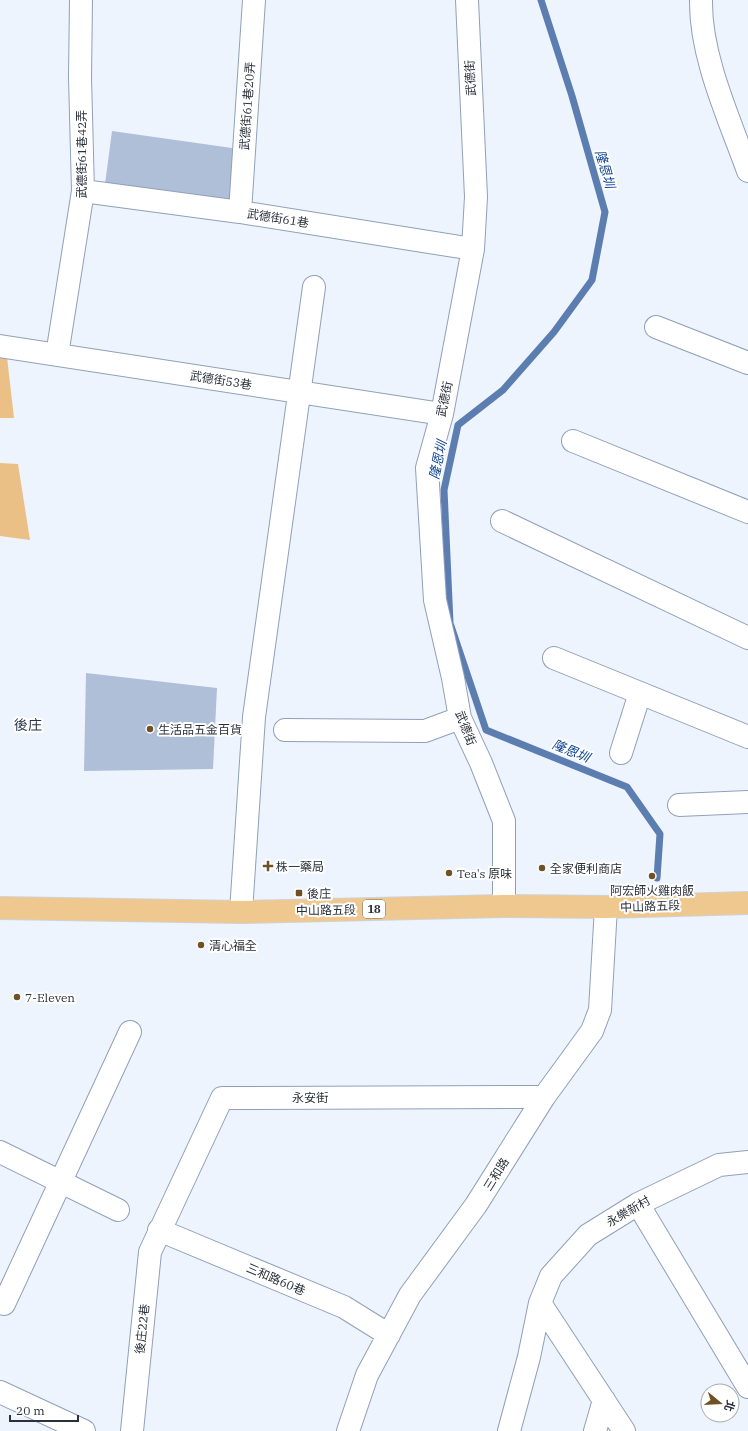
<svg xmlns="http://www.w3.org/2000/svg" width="748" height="1431" font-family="'IBM Plex Serif','Noto Sans TC',serif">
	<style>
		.green { fill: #ebc086 }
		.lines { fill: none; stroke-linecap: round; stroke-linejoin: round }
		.stream { stroke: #5c7daf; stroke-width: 7 }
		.building { fill: #afbfd8 }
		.minor-casing { stroke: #90a0b8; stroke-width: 24 }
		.major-casing { stroke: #d0d2d4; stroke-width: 24 }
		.minor { stroke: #fff; stroke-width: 22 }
		.major { stroke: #eec88e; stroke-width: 22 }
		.poi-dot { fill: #6f5125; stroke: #fff; stroke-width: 1.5 }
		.labels { text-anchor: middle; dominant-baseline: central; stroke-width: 4; stroke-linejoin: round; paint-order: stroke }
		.shield { fill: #fff; stroke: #6a6f75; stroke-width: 1 }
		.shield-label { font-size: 11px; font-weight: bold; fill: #2a313a }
		.street-label { font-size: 12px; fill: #2a313a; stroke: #fff }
		.poi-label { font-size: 12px; fill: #2a313a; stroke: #fff; text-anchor: start }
		.water-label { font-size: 13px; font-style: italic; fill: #0c4291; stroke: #fff }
		.quarter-label { font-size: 14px; fill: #293549; stroke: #fff }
	</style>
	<rect width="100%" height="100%" fill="#edf4fe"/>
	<path class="green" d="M0,356L7,357L14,418H0Z
		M0,463L18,464L30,540L0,536Z"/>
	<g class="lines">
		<path class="stream" d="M541,0L572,96L605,212L592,280L554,332L503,390L458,425L444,490L450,623L486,730L627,787L660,834L657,878"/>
	</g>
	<path class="building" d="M112,131L239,149L232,201L105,184Z
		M86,673L217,688L213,769L84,771Z"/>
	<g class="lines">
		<g class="minor-casing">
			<path id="minor" d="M467,0L476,197L473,249L442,414L427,468L435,600L453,678L460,718L481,763L504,821V906
				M701,0C700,56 729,118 748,171
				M83,191L240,212L473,249
				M240,212L254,0
				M656,327L748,363
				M0,346L442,414
				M57,355L83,191L80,77L81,0
				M573,441L748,512
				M502,521L748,638
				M554,658L748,737
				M285,730L425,731L460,718
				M621,753L640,693
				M679,805L748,802
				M241,912L254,717L314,287
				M0,1152L118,1210
				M638,1204L748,1387
				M159,1230L344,1307L389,1335
				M540,1303L624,1431
				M4,1304L130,1032
				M0,1392L84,1431
				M132,1431L150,1252L222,1098L544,1097
				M348,1431L367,1375L410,1295L476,1205L544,1097L592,1031L600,1010L606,907
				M509,1431L529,1357L540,1303L551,1276L588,1235L638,1204L719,1165L748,1162
				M595,1431L604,1400"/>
		</g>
		<g class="major-casing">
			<path id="major" d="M0,908L241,912L504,906L606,907L748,903"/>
		</g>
		<use href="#minor" class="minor"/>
		<use href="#major" class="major"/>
	</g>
	<g class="poi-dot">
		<circle cx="150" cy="729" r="4"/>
		<path d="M266 860h4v4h4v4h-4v4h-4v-4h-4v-4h4z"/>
		<circle cx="542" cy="868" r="4"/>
		<circle cx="449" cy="873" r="4"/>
		<circle cx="652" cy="876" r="4"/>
		<rect x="295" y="889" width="8" height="8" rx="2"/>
		<circle cx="201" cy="945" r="4"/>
		<circle cx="17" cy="997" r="4"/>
	</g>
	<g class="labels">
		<rect class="shield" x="363" y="900" width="22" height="18" rx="3"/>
		<g class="shield-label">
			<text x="374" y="909">18</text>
		</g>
		<g class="street-label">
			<text transform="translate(470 78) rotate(-93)">武德街</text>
			<text transform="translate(247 106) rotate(-86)">武德街61巷20弄</text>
			<text transform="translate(81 154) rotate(-90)">武德街61巷42弄</text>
			<text transform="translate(278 218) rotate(9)">武德街61巷</text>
			<text transform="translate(221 380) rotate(9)">武德街53巷</text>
			<text transform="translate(444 399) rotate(-78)">武德街</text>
			<text transform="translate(466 728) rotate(69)">武德街</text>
			<text transform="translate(650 906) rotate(-2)">中山路五段</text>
			<text transform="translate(326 910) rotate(-1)">中山路五段</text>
			<text x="310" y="1097">永安街</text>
			<text transform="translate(496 1174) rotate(-58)">三和路</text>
			<text transform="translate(628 1211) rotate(-30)">永樂新村</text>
			<text transform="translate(276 1279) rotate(23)">三和路60巷</text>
			<text transform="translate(142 1329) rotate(-84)">後庄22巷</text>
		</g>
		<g class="poi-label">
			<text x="158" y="729">生活品五金百貨</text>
			<text x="276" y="866">株一藥局</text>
			<text x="550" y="868">全家便利商店</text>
			<text x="457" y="873">Tea's 原味</text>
			<text x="652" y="890" text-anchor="middle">阿宏師火雞肉飯</text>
			<text x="307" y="893">後庄</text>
			<text x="209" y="945">清心福全</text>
			<text x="25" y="997">7-Eleven</text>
		</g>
		<g class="water-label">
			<text transform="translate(605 169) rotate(74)">隆恩圳</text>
			<text transform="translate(438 460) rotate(-78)">隆恩圳</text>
			<text transform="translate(571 751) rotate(22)">隆恩圳</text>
		</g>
		<g class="quarter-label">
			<text x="28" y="725">後庄</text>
		</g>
	</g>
	<g transform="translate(720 1403) rotate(108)"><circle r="19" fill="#ffffff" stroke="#aaadb0"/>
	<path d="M0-3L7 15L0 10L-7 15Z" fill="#6f5125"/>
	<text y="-6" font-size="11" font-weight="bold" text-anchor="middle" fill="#2a313a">北</text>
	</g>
	<path d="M10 1415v6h68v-6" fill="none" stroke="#2a313a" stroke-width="2"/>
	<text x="16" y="1415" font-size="12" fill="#2a313a" stroke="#ffffff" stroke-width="3" paint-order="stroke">20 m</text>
</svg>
